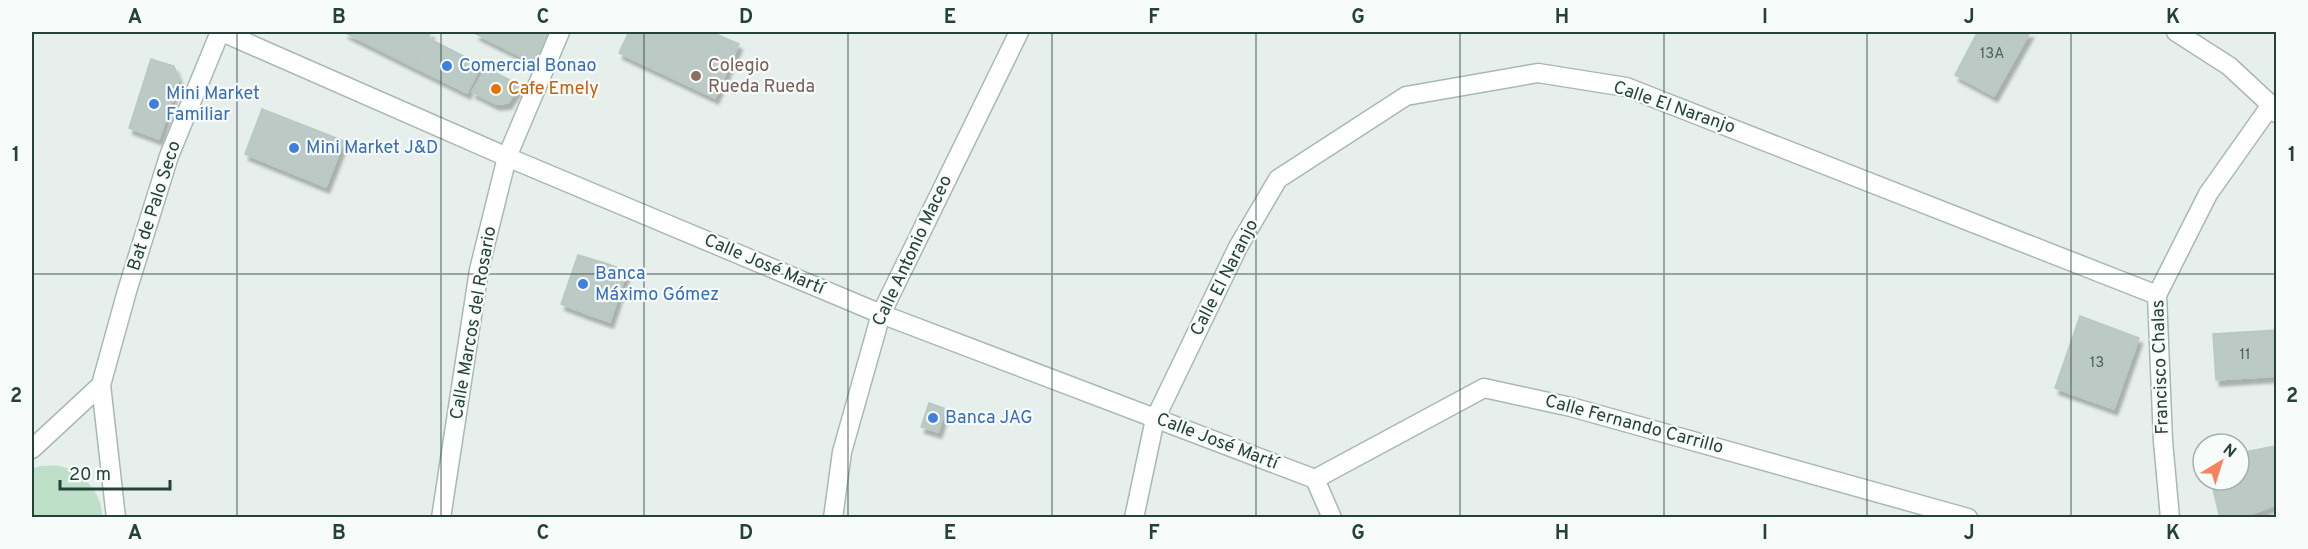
<svg xmlns="http://www.w3.org/2000/svg" width="2308" height="549" font-family="Overpass,sans-serif">
	<style>
		.green { fill: #bfe0c8 }
		.building { fill: #bbcac4; stroke: #b8c9c2; stroke-width: 1.5; filter: url(#shadow) }
		.lines { fill: none; stroke-linecap: round; stroke-linejoin: round }
		.minor-casing { stroke: #a8b8b2; stroke-width: 21 }
		.minor { stroke: #fff; stroke-width: 18 }
		.grid { fill: none; stroke: #24423a; stroke-width: 1.5; stroke-opacity: 0.55 }
		.shop-dot { fill: #3f7fe0; stroke: #f7fbf9; stroke-width: 2 }
		.education-dot { fill: #8d6e63; stroke: #f7fbf9; stroke-width: 2 }
		.food-dot { fill: #e8710a; stroke: #f7fbf9; stroke-width: 2 }
		.labels { text-anchor: middle; dominant-baseline: central; stroke-width: 4.5; stroke-linejoin: round; paint-order: stroke }
		.number-label { font-size: 15px; fill: #4a645c }
		.shop-label { font-size: 18px; fill: #366cbe; stroke: #f7fbf9; text-anchor: start }
		.education-label { font-size: 18px; fill: #785e54; stroke: #f7fbf9; text-anchor: start }
		.food-label { font-size: 18px; fill: #c56008; stroke: #f7fbf9; text-anchor: start }
		.street-label { font-size: 18px; fill: #24423a; stroke: #f7fbf9 }
		.neatline { fill: none; stroke: #24423a; stroke-width: 2 }
		.grid-label { font-size: 20px; text-anchor: middle; font-weight: bold; fill: #24423a }
	</style>
	<defs>
		<filter id="shadow"><feDropShadow dx="3.5" dy="6" stdDeviation="1.5" flood-color="#0004"/></filter>
	</defs>
	<rect width="100%" height="100%" fill="#e6efeb"/>
	<path class="green" d="M40,466C46,466 53,465 59,466C82,471 103,493 102,517H32V469Z"/>
	<path class="building" d="M344,32H431L414,67Z
		M477,32H552L536,64L476,34Z
		M629,32H711L739,44L715,98L619,53Z
		M1976,32H2030L1994,96L1955,75L1977,33Z
		M428,38L481,65L467,93L414,67Z
		M151,59L174,66L179,79L159,139L129,128Z
		M486,68L520,85L508,103L496,104L472,92Z
		M262,109L344,141L326,187L245,154Z
		M578,255L605,263L587,314L561,304Z
		M605,263L627,271L610,322L587,314Z
		M2080,316L2139,338L2114,409L2055,388Z
		M2276,330V376L2216,380L2213,334Z
		M929,403L946,409L938,432L921,427Z
		M2276,446V505L2240,518H2220L2211,480H2239V453Z"/>
	<g class="lines">
		<g class="minor-casing">
			<path id="minor" d="M222,32L507,157L881,314L1315,479
				M2176,32L2229,66L2271,105L2276,113
				M32,449L101,385
				M1315,479L1484,388L1571,407L1968,518
				M1315,479L1332,518
				M116,518L101,385L127,291L169,156L220,32
				M441,518L479,270L507,157L560,32
				M833,518L842,452L881,314L1019,32
				M1134,518L1155,419L1238,247L1278,179L1406,96L1538,73L1626,87L2157,295
				M2170,518L2163,441L2157,295L2208,194L2271,105"/>
		</g>
		<use href="#minor" class="minor"/>
	</g>
	<path class="grid" d="M237,32V518M441,32V518M644,32V518M848,32V518M1052,32V518M1256,32V518M1460,32V518M1664,32V518M1867,32V518M2071,32V518M32,274H2276"/>
	<g class="shop-dot">
		<circle cx="447" cy="66" r="6"/>
		<circle cx="154" cy="104" r="6"/>
		<circle cx="294" cy="148" r="6"/>
		<circle cx="583" cy="284" r="6"/>
		<circle cx="933" cy="418" r="6"/>
	</g>
	<circle class="education-dot" cx="696" cy="76" r="6"/>
	<circle class="food-dot" cx="496" cy="89" r="6"/>
	<g class="labels">
		<g class="number-label">
			<text x="1992" y="54">13A</text>
			<text x="2245" y="355">11</text>
			<text x="2097" y="363">13</text>
		</g>
		<g class="shop-label">
			<text x="459" y="66">Comercial Bonao</text>
			<text x="166" y="94">Mini Market<tspan x="166" dy="21">Familiar</tspan></text>
			<text x="306" y="148">Mini Market J&amp;D</text>
			<text x="595" y="274">Banca<tspan x="595" dy="21">Máximo Gómez</tspan></text>
			<text x="945" y="418">Banca JAG</text>
		</g>
		<g class="education-label">
			<text x="708" y="66">Colegio<tspan x="708" dy="21">Rueda Rueda</tspan></text>
		</g>
		<g class="food-label">
			<text x="508" y="89">Cafe Emely</text>
		</g>
		<g class="street-label">
			<text transform="translate(1674 108) rotate(19)">Calle El Naranjo</text>
			<text transform="translate(155 206) rotate(-72)">Bat de Palo Seco</text>
			<text transform="translate(913 251) rotate(-65)">Calle Antonio Maceo</text>
			<text transform="translate(764 265) rotate(23)">Calle José Martí</text>
			<text transform="translate(1225 278) rotate(-63)">Calle El Naranjo</text>
			<text transform="translate(474 323) rotate(-80)">Calle Marcos del Rosario</text>
			<text transform="translate(2161 367) rotate(-92)">Francisco Chalas</text>
			<text transform="translate(1634 425) rotate(15)">Calle Fernando Carrillo</text>
			<text transform="translate(1217 442) rotate(21)">Calle José Martí</text>
		</g>
	</g>
	<rect width="2308" height="549" fill="none" stroke="#f7fbf9" stroke-width="66"/>
	<g transform="translate(2221 462) rotate(38)"><circle r="28" fill="#f7fbf9" stroke="#a3b1ad" stroke-width="1.5"/>
	<path d="M0-4.5L10 22L0 15L-10 22Z" fill="#f4845f"/>
	<text y="-9" font-size="16" font-weight="bold" text-anchor="middle" fill="#24423a">N</text>
	</g>
	<path d="M60 480v9h110v-9" fill="none" stroke="#24423a" stroke-width="3"/>
	<text x="69" y="480" font-size="18" fill="#24423a" stroke="#f7fbf9" stroke-width="4.5" paint-order="stroke">20 m</text>
	<rect x="33" y="33" width="2242" height="483" class="neatline"/>
	<g class="grid-label">
		<text x="135" y="23">A</text>
		<text x="339" y="23">B</text>
		<text x="543" y="23">C</text>
		<text x="746" y="23">D</text>
		<text x="950" y="23">E</text>
		<text x="1154" y="23">F</text>
		<text x="1358" y="23">G</text>
		<text x="1562" y="23">H</text>
		<text x="1765" y="23">I</text>
		<text x="1969" y="23">J</text>
		<text x="2173" y="23">K</text>
		<text x="16" y="161">1</text>
		<text x="2292" y="161">1</text>
		<text x="16" y="402">2</text>
		<text x="2292" y="402">2</text>
		<text x="135" y="539">A</text>
		<text x="339" y="539">B</text>
		<text x="543" y="539">C</text>
		<text x="746" y="539">D</text>
		<text x="950" y="539">E</text>
		<text x="1154" y="539">F</text>
		<text x="1358" y="539">G</text>
		<text x="1562" y="539">H</text>
		<text x="1765" y="539">I</text>
		<text x="1969" y="539">J</text>
		<text x="2173" y="539">K</text>
	</g>
</svg>
